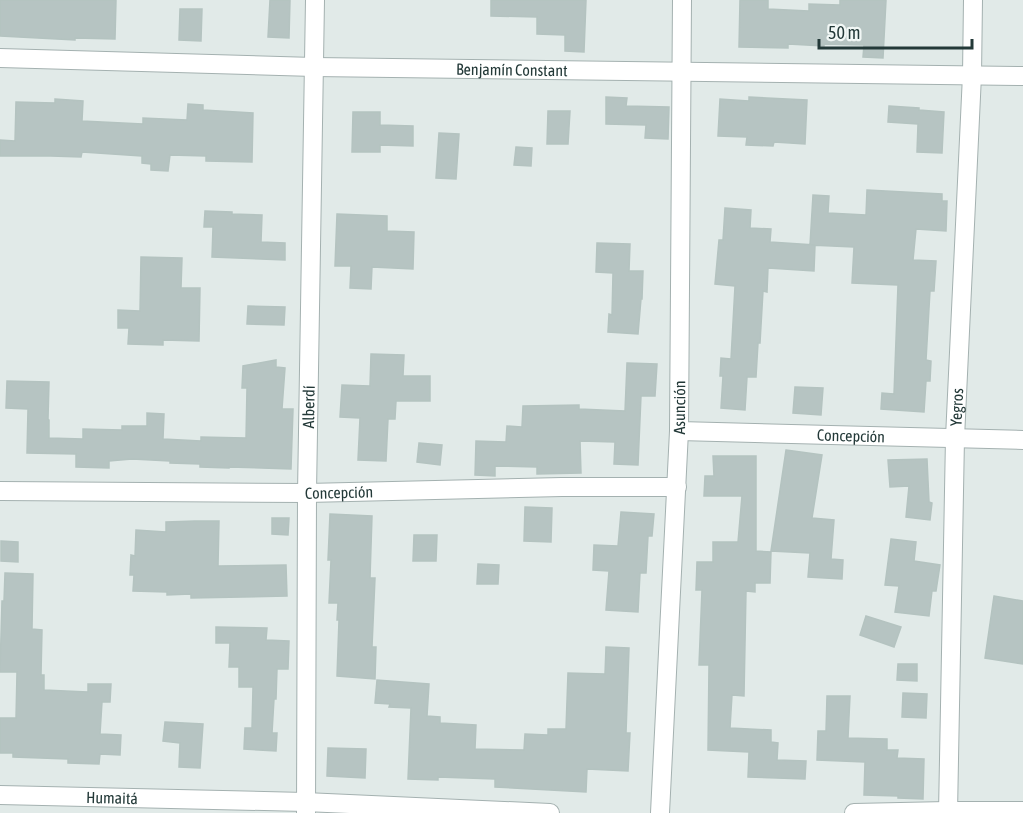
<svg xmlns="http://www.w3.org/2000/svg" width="1023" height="813" font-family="'Asap Condensed',sans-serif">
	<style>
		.building { fill: #b6c4c2; stroke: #b4c3c0; stroke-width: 1.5 }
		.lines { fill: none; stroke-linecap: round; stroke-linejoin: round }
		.minor-casing { stroke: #a4b1b0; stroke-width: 20 }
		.tertiary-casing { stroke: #a4b1b0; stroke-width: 20 }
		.minor { stroke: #fff; stroke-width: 18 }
		.tertiary { stroke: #fff; stroke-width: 18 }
		.labels { text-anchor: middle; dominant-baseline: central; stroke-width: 5; stroke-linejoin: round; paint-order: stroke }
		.street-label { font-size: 16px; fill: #233938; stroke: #f1f7f5 }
	</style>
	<rect width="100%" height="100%" fill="#e1eae8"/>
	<path class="building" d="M0,0H116L115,39L75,38V40L0,36Z
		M270,0H290L289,38L268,37Z
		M491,0H586L584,52L565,51V35L537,34V17L491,16Z
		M740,0H768V9L809,11V4L840,5V0H886L883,58L863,57L864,45L824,44V46L788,44V48L739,47Z
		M180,9H202L201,41L179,40Z
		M606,97L627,98L626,106L669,107L668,139L645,138L646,125L606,124Z
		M749,97L807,100L805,144L774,142L773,146L746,145L747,137L718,136L720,99L749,101Z
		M55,99L83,101L82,121L143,124V118L187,120L188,104L203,105V110L253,113L252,162L206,161V156L170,155L168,171L151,170V164L142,163V156L82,152L81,157L51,156H0V140L15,141L16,102L55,103Z
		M889,106L919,108V110L944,112L942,153L917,152L918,124L888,122Z
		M548,111H570L568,144H547Z
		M353,112H380V125L413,126V146L380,145V152H352Z
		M439,133L459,134L456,179L436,178Z
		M516,147L532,148L531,166L514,165Z
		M867,190L942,194V201H947L946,231L916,229L913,260L936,261L934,291H930L926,360L931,361L930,381H926L924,412L881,409L882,393L894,394L898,285L852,283L854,247L810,245L813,195L829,196L828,213L866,215Z
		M725,208L751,210L750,228L771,229L770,242L815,245L814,271L768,268L767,292L763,291L760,343H758L756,377H747L745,410L721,408L723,376H720L721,358L731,359L735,286L715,284L719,240H723Z
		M205,211L232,212V214L262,215L261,242L285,243V260L212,257L213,227H204Z
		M337,214L387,216V231L414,232L413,269L372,267L371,289L350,288L351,266H335Z
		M597,243L630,244L629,271H643L642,299H641L638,334L608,332L609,314L612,315L613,273L596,272Z
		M141,257L182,258L181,288H200L199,341L163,340V345L128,344L129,328H118V310L140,311Z
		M248,306L285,307L284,325L247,324Z
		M371,354L404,355L403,376H430V401H396L395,419H388L386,461L358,460L360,418L340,417L342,385L370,386Z
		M276,360V367L285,368L282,409H293L291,469L229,467V468L200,467V464L170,463V461L132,459L109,461V468L76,467V454L27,453L28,409L6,408L7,381L49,382L48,419L49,420V438L83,439V429L122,430V426H147V413L164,414L163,439L201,441V437L246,438L247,388H242L243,366Z
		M627,363L657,364L655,396H641L638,465L614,464L615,442L580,441L581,473L537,474V467L495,466V476L475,475L476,441L506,442L507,426L522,427L523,406L579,405V409L625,411Z
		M795,387L823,388L821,415L793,413Z
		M419,443L442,445L440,465L417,462Z
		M786,450L822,455L812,518L834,520L831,559L843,560L842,579L808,577L810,553L771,551Z
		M713,456H756V551L771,552L770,583H755V592L746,591L744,696L732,695L730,728L771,730V742L778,743L777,760L806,761L805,779L748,777L749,752L708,750L709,665H699L702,590H696L697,562H713V542H738L742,496H704L705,476H714Z
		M927,459L929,502L932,503L930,520L906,517L909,486L890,487L888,460Z
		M525,507L552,508L551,542L524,541Z
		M621,512L654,514L652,536H648L646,573H640L638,612L606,610L609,571L593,570L594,545L618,546Z
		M330,514L372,516L370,578H375L372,647H376L375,679L337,676L339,620H337L338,603H329L331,560H328Z
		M272,518H289L288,535L272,534Z
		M195,521H219L218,566L286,565L287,596L191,598V594L167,595V592L133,591L134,575H130L131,555L135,556L136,530L166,532V522Z
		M414,535H437L436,561H413Z
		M891,539L916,542L914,561L940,565L936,591H932L929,616L895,612L899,586L885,585Z
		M1,541L18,542V562L1,561Z
		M478,564L499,565L498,584H477Z
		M5,573L33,574L32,629L42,630L41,675H44V690L88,692V684H111L110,702H102L100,734L121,735L120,755L100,754L99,764L68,763V759L13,757V753H0V718H16L17,672H0L2,601H4Z
		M994,596L1023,601V664L985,658Z
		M866,616L901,627L894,647L860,635Z
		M216,627L267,628L266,640L289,641L288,669H277L276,699H274L272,733H277L276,751L244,749L245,728H252L253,687H239V667H229L230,643H216Z
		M606,647L629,648L626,733H630L628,771L587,769L586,792L495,787V779L438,777V780L408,779L411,708L389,707L390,704L375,703L377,680L429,684L427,716L440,717V723L476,725L475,749L524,750L525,734L548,735V729H566L568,673L605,674Z
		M898,664H917V681L897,680Z
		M903,693L927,694L926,718L902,717Z
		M827,696H850L848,738L887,739V750H898L897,758L924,759L923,799L898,798V796L864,795L865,762L817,760L818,731H826Z
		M165,722L203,724L200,768L179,767L180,743L163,741Z
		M328,748L366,749L365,778L327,776Z"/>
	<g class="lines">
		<g class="minor-casing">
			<g id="minor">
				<path id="s1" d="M679,431L1023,440"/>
				<path id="s2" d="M0,491L307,493L562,487H677"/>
				<path id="s3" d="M0,795L305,802L550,813"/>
				<path id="s4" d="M306,813L307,493L315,0"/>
				<path id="s5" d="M660,813L679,431L682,0"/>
				<path d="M854,813L947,811H1023"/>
				<path id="s6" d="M948,813L955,438L972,75L973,0"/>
			</g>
		</g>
		<g class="tertiary-casing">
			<g id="tertiary">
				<path id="s7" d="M0,58L314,67L1023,76"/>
			</g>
		</g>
		<use href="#minor" class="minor"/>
		<use href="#tertiary" class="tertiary"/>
	</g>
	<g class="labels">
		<g class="street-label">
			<text stroke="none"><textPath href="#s7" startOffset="512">Benjamín Constant</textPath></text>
			<text stroke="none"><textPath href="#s4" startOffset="406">Alberdí</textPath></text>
			<text stroke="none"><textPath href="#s6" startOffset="406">Yegros</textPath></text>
			<text stroke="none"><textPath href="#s5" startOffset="406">Asunción</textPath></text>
			<text stroke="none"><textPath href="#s1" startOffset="172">Concepción</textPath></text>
			<text stroke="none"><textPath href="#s2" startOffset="339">Concepción</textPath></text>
			<text stroke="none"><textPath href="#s3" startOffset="112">Humaitá</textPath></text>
		</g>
	</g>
	<path d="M819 39v9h153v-9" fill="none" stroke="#233938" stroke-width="3"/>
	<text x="828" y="39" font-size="18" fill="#233938" stroke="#f1f7f5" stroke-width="4.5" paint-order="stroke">50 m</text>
</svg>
